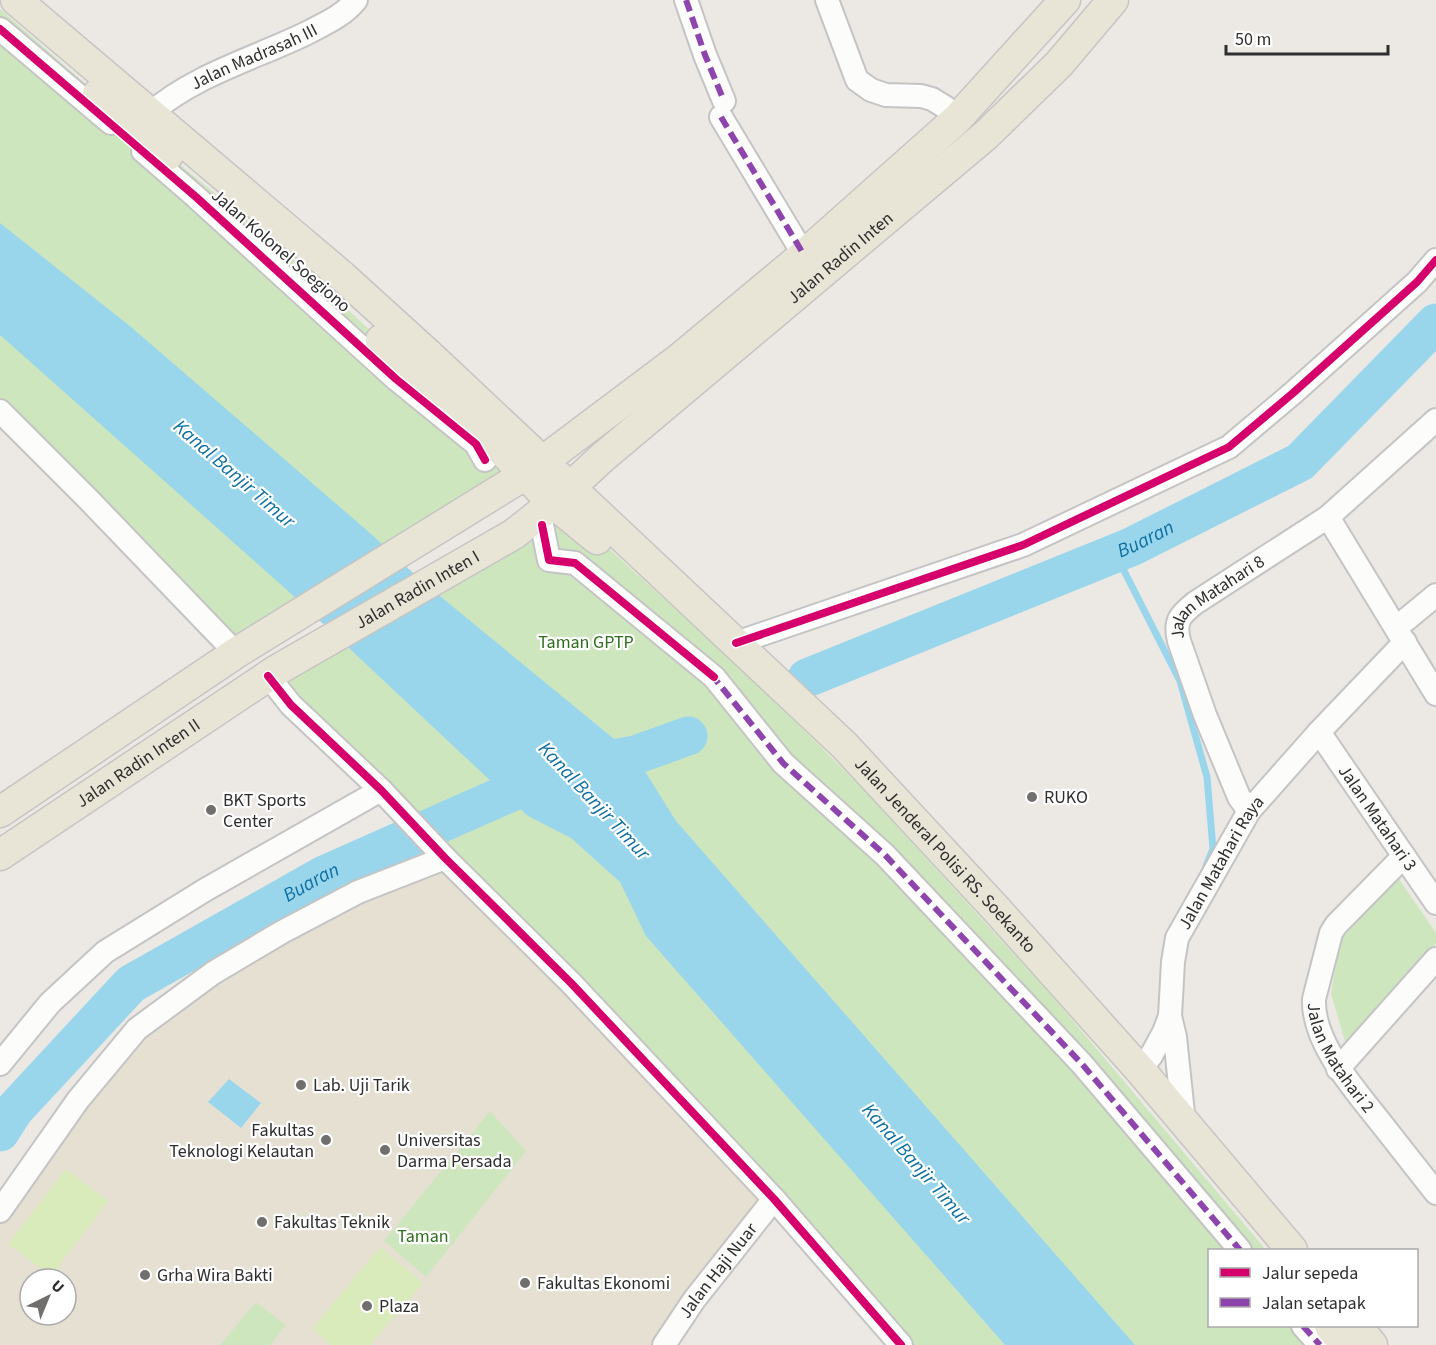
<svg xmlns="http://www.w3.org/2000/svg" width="1436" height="1345" font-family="'Source Sans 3',sans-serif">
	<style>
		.education { fill: #e6e0d3; fill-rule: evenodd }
		.green { fill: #cee6be }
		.pitch { fill: #d9eabb }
		.water { fill: #99d6ec }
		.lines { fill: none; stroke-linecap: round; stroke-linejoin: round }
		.stream { stroke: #99d6ec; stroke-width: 7 }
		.river { stroke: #99d6ec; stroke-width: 39 }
		.minor-casing { stroke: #c5c4c5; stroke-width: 26 }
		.major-casing { stroke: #c6c5c4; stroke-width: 33 }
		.minor { stroke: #fcfcfb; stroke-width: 22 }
		.major { stroke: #e8e4d6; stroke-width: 30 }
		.quiet { stroke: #8e44ad; stroke-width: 6; stroke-dasharray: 12 6; stroke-linecap: butt }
		.cycleway-casing { stroke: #fff; stroke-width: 11 }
		.cycleway { stroke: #d6006c; stroke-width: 8 }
		.poi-dot { fill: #706f6e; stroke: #fff; stroke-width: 2 }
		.labels { text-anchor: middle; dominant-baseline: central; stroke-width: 4.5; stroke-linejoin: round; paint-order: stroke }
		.street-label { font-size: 18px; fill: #2e2e2e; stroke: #fff }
		.park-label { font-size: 18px; fill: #2c6e1b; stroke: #fff }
		.poi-label { font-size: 18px; fill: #2e2e2e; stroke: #fff; text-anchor: start }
		.water-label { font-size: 20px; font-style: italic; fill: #0d6fa3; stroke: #fff }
	</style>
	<rect width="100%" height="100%" fill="#ece8e4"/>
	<path class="education" d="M445,858L774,1199L668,1345H0V1211L137,1029L212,974ZM30,1279H66V1315H30Z"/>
	<path class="green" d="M0,9L130,123L283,250L526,474L236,653L0,412Z
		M525,525L555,526L596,537L739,667L818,744L862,788L1052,996L1266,1250H1210V1326H1330L1346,1345H901L291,705L277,670Z
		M1399,879L1436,933V943L1347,1048L1331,994L1340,940Z
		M490,1111L526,1151L426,1277L384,1241Z
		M256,1302L286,1325L270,1345H220Z"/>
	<path class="pitch" d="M66,1169L108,1201L51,1276L8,1244Z
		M380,1247L423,1283L370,1345H331L312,1329Z"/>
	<path class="water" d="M0,223L131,327L370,533L424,583L636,757L676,821L1135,1345H1005L646,936L620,882L571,838L528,816L287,590L0,335Z
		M229,1079L261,1103L241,1128L208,1102Z"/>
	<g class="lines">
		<path class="stream" d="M1115,553L1180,681L1207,777L1213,849L1206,866"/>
		<g class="river">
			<path id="s1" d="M807,678L1131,547L1300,462L1436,323"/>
			<path id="s2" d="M0,1132L14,1110L131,984L324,875L568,767L635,755L688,736"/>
		</g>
		<g class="minor-casing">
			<g id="minor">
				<path d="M686,0L705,55L724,101"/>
				<path d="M827,0L857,80L871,90L886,95L921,96L932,99L945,107L957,119"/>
				<path d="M0,29L111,123"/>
				<path id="s3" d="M151,113C194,75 256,58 307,33C326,23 343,16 356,0"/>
				<path d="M721,117L804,255"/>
				<path d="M143,151L196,197L396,379L476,444L485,460"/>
				<path d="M0,411L88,499L236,653"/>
				<path d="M1328,517L1436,694"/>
				<path d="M542,525L549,560L575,563L714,677L783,763L885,855L1082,1064L1240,1250"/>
				<path d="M1396,628L1436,595"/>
				<path d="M736,643L1023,545L1229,447L1293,393L1417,282L1436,260"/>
				<path d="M268,676L291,705L381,790L445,858L571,983L774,1199L901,1345"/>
				<path id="s4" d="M1319,732L1436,903"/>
				<path id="s5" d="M1249,811L1239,797L1205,715L1179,641C1174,621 1180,615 1195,603L1328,517L1436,420"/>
				<path id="s6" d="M1404,856L1336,925L1331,933L1314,999C1312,1043 1356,1091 1381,1123C1400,1147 1418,1170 1436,1193"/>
				<path d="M1170,1016L1175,1037L1184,1123"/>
				<path d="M0,1064L50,1003L105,952L205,890L381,790"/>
				<path d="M1338,1069L1436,959"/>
				<path id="s7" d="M1140,1070L1151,1056L1164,1032L1170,1016L1173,962L1177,938L1249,811L1319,732L1405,642"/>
				<path d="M0,1211L78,1100L137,1029L213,973L282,932L358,892L445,858"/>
				<path d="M1303,1326L1320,1345"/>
				<path id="s8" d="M664,1345L694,1300L774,1199"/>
			</g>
		</g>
		<g class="major-casing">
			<g id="major">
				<path id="s9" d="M16,0L342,276L429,355L844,745L997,910L1140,1070L1292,1250"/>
				<path d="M98,94L168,155"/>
				<path d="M381,340L460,413L489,437L553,503L597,539"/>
				<path d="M0,812L236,653L526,474L679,359L804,255L957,119L1065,0"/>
				<path id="s10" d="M0,855L277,670L514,534L553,503L603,457L986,135L1059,64L1113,0"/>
				<path d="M1330,1326L1346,1345"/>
				<path d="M1356,1326L1372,1345"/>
			</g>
		</g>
		<use href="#minor" class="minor"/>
		<use href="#major" class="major"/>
		<path class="quiet" d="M686,0L705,55L724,101
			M721,117L804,255
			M711,674L783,763L885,855L1082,1064L1240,1250
			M1303,1326L1320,1345"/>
		<g class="cycleway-casing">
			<path id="cycleway" d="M0,29L196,197L396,379L476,444L485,460
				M542,525L549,560L575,563L714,677
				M736,643L1023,545L1229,447L1293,393L1417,282L1436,260
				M268,676L291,705L381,790L445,858L571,983L774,1199L901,1345"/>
		</g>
		<use href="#cycleway" class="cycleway"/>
	</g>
	<g class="poi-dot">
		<circle cx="1032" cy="797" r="6"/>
		<circle cx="211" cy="810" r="6"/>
		<circle cx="301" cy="1085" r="6"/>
		<circle cx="326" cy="1140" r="6"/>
		<circle cx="385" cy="1150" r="6"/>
		<circle cx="262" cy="1222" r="6"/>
		<circle cx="145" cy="1275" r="6"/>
		<circle cx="525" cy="1283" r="6"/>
		<circle cx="367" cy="1306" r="6"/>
	</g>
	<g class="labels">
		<g class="street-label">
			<text stroke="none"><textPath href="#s3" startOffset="118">Jalan Madrasah III</textPath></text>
			<text transform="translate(281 251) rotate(41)">Jalan Kolonel Soegiono</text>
			<text stroke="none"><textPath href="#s10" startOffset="1034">Jalan Radin Inten</textPath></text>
			<text stroke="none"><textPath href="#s10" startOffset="495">Jalan Radin Inten I</textPath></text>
			<text stroke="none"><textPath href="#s5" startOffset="248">Jalan Matahari 8</textPath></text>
			<text stroke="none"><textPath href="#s10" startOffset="166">Jalan Radin Inten II</textPath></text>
			<text stroke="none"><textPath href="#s4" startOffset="104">Jalan Matahari 3</textPath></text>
			<text stroke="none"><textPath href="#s9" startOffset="1264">Jalan Jenderal Polisi RS. Soekanto</textPath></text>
			<text stroke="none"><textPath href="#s7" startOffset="228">Jalan Matahari Raya</textPath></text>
			<text stroke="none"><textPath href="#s6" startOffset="240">Jalan Matahari 2</textPath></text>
			<text stroke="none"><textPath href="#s8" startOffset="92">Jalan Haji Nuar</textPath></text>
		</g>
		<g class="park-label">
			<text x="586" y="642">Taman GPTP</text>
			<text x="423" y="1236">Taman</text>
		</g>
		<g class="poi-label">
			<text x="1044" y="797">RUKO</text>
			<text x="223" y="800">BKT Sports<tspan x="223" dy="21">Center</tspan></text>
			<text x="313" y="1085">Lab. Uji Tarik</text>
			<text x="314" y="1130" text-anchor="end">Fakultas<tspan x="314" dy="21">Teknologi Kelautan</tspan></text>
			<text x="397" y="1140">Universitas<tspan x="397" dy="21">Darma Persada</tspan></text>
			<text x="274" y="1222">Fakultas Teknik</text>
			<text x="157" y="1275">Grha Wira Bakti</text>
			<text x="537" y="1283">Fakultas Ekonomi</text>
			<text x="379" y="1306">Plaza</text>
		</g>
		<g class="water-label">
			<text transform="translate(234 474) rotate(41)">Kanal Banjir Timur</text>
			<text stroke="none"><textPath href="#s1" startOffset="366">Buaran</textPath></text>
			<text transform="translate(594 801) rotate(47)">Kanal Banjir Timur</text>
			<text stroke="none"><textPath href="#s2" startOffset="405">Buaran</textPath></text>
			<text transform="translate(916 1164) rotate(49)">Kanal Banjir Timur</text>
		</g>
	</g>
	<rect x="1208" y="1249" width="210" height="78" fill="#ffffff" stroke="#ababab" stroke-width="1.5"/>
	<rect x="1220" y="1268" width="30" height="9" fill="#d6006c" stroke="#ababab" stroke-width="1.5"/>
	<text x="1262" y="1279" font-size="18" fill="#2e2e2e">Jalur sepeda</text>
	<rect x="1220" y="1298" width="30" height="9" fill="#8e44ad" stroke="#ababab" stroke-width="1.5"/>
	<text x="1262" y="1309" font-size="18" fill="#2e2e2e">Jalan setapak</text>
	<g transform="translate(48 1297) rotate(43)"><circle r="28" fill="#ffffff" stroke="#ababab" stroke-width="1.5"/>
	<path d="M0-4.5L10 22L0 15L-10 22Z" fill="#706f6e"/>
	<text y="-9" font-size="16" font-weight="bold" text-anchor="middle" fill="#2e2e2e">U</text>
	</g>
	<path d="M1226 45v9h162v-9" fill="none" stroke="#2e2e2e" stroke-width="3"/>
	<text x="1235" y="45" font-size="18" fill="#2e2e2e" stroke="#ffffff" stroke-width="4.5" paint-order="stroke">50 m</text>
</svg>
